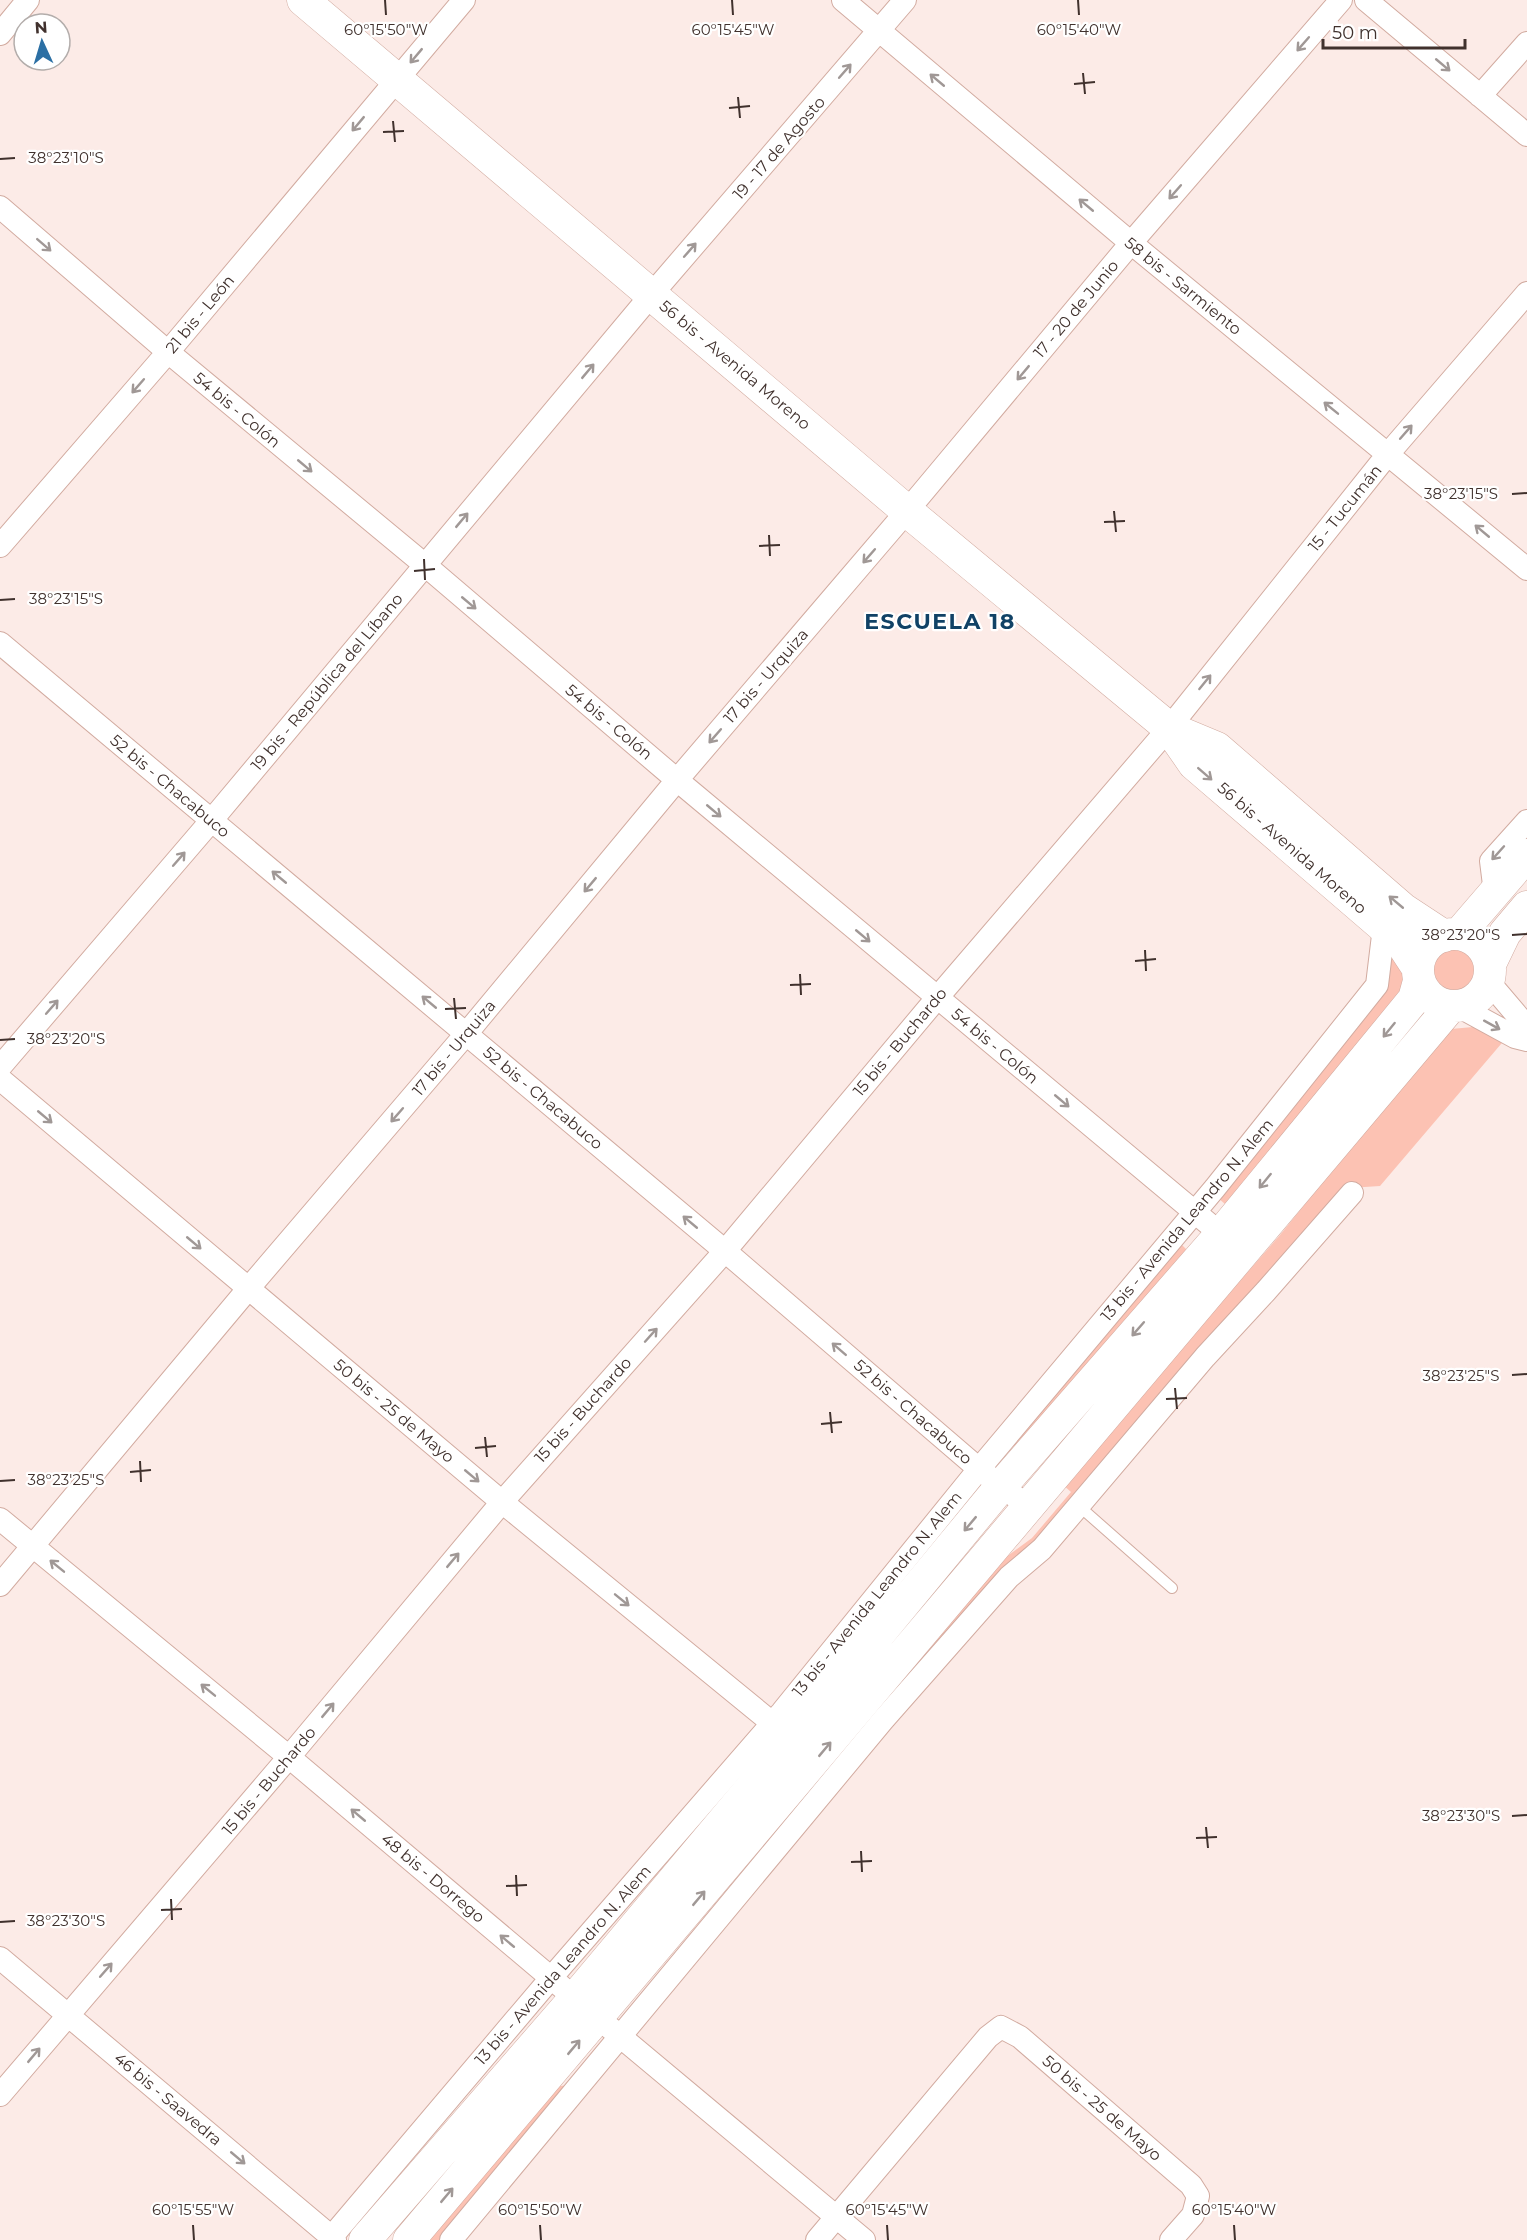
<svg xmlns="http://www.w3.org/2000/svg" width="1527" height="2240" font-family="Montserrat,sans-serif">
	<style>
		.green { fill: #fcc2b3 }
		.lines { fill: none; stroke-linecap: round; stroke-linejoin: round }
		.service-casing { stroke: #d2aba0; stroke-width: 12 }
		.minor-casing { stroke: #d2aba0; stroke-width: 24 }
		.secondary-casing { stroke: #d2aba0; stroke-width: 33 }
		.service { stroke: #fff; stroke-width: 10 }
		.minor { stroke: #fff; stroke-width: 22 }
		.secondary { stroke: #fff; stroke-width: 32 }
		.oneway { stroke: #a09896 }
		.ticks { fill: none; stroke: #40312d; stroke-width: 2 }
		.labels { text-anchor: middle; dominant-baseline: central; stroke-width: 4.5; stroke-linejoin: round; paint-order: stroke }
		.street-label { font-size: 16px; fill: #40312d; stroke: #fff }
		.district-label { font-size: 22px; font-weight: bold; letter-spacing: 1.5px; fill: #114266; stroke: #fff }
		.ticks-label { font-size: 15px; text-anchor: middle; fill: #40312d; stroke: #fff; stroke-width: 4.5; stroke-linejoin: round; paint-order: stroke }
	</style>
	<rect width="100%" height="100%" fill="#fcebe7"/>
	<path class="green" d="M1429 970a25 25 0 1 1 50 0a25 25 0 1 1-50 0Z
		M1389,949L1403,968L1407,983L1232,1210L1218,1198Z
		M1473,1027L1507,1037L1380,1186L1349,1188L845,1754L821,1771L998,1563L1032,1538L1071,1492L1062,1484L1280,1235L1441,1035L1451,1029Z
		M1179,1242L1192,1255L1021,1453L1013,1446Z
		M568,2085L439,2240H425L554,2087Z"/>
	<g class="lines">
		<g class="service-casing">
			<path id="service" d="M1079,1506L1172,1588"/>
		</g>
		<g class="minor-casing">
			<path id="minor" d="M843,0L1131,243L1527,569
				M1366,0L1527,135
				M0,34L28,0
				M1480,96L1527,43
				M0,207L168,352L425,565L677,780L1221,1234
				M0,546L168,352L464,0
				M0,643L725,1251L979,1469L1029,1507
				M1495,893L1491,861L1527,821
				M1488,981L1527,1027
				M1458,1006L1515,1037L1527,1040
				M0,1067L211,821L652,294L905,0
				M0,1079L502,1502L782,1731
				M0,1519L289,1757L563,1988
				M0,1585L248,1289L466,1034L677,780L907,511L1131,243L1341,0
				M0,1958L335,2240
				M609,2027L864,2240
				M0,2095L289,1757L502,1502L725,1251L937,998L1169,728L1388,454L1527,293
				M329,2240L551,1978L782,1712L979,1469L1215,1188L1377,985L1384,927
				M451,2240L883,1720L1009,1577L1042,1549L1205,1357L1266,1291L1352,1193
				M817,2240L988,2037L1001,2027L1020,2037L1191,2185L1198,2196L1193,2215L1171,2240"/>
		</g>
		<g class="secondary-casing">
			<path id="secondary" d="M303,0L907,511L1169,728L1194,764L1400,941L1417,967
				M1169,728L1217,748L1403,909L1444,936
				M1418 970a36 36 0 1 1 72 0a36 36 0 1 1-72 0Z
				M1459,934L1527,855
				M1490,964L1505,933L1527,907
				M365,2240L575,1998L792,1739L1002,1485L1221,1234L1414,999L1419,981
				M409,2240L1451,1006"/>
		</g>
		<use href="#service" class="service"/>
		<use href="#minor" class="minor"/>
		<use href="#secondary" class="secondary"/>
	</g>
	<defs><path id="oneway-shaft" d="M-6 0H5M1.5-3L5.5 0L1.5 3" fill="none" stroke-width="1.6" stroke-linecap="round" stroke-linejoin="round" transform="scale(1.5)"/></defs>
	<g class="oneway">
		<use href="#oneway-shaft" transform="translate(1303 44) rotate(131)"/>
		<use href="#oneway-shaft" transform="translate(416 56) rotate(130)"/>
		<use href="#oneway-shaft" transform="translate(1443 65) rotate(40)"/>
		<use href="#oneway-shaft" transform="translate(845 71) rotate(-49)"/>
		<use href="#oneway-shaft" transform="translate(937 80) rotate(-140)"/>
		<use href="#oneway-shaft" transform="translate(358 124) rotate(130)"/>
		<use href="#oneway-shaft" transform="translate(1175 192) rotate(131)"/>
		<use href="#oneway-shaft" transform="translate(1086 205) rotate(-140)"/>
		<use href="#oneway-shaft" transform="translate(44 245) rotate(41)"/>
		<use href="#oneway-shaft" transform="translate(690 250) rotate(-49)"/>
		<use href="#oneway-shaft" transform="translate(588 371) rotate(-50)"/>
		<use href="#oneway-shaft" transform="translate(1023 373) rotate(130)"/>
		<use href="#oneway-shaft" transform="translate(138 386) rotate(131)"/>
		<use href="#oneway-shaft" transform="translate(1331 408) rotate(-141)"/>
		<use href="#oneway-shaft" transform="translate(1406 432) rotate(-49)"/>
		<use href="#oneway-shaft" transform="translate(305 466) rotate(40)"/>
		<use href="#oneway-shaft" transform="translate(462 520) rotate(-50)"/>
		<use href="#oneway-shaft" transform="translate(1482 531) rotate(-140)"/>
		<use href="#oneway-shaft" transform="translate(869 556) rotate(131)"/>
		<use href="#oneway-shaft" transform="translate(469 603) rotate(40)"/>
		<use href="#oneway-shaft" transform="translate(1205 682) rotate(-51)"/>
		<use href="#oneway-shaft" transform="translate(715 736) rotate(131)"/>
		<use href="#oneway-shaft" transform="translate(1205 774) rotate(41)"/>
		<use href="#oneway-shaft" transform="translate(714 811) rotate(40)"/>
		<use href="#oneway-shaft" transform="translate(1498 853) rotate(132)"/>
		<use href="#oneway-shaft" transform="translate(179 859) rotate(-49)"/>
		<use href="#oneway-shaft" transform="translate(279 877) rotate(-140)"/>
		<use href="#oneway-shaft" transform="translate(590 885) rotate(130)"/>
		<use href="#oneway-shaft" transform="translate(1396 902) rotate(-140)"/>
		<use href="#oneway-shaft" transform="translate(863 936) rotate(40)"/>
		<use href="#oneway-shaft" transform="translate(429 1002) rotate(-140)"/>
		<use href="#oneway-shaft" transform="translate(52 1007) rotate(-49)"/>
		<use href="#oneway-shaft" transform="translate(1492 1025) rotate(29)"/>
		<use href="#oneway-shaft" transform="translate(1389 1030) rotate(129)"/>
		<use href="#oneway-shaft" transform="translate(1062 1101) rotate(40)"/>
		<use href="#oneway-shaft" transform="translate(397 1115) rotate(131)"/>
		<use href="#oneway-shaft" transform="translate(45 1117) rotate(40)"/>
		<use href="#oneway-shaft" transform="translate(1265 1181) rotate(129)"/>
		<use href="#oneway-shaft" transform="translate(690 1222) rotate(-140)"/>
		<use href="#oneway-shaft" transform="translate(194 1243) rotate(40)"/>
		<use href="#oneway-shaft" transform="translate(1138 1329) rotate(131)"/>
		<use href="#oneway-shaft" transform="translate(651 1335) rotate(-48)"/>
		<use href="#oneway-shaft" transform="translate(839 1349) rotate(-139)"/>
		<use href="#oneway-shaft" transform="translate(472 1476) rotate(40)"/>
		<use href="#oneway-shaft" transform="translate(970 1524) rotate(130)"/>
		<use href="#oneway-shaft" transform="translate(453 1560) rotate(-50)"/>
		<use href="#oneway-shaft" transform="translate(57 1566) rotate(-141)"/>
		<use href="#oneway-shaft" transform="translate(622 1600) rotate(39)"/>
		<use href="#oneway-shaft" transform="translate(208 1690) rotate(-141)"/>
		<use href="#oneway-shaft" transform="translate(328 1710) rotate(-50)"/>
		<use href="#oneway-shaft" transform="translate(825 1749) rotate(-50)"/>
		<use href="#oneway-shaft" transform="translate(358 1815) rotate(-140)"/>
		<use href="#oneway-shaft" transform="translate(699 1898) rotate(-50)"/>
		<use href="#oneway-shaft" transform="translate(507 1941) rotate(-140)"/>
		<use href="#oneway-shaft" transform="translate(106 1970) rotate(-49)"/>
		<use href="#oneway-shaft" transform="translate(574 2047) rotate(-50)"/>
		<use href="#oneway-shaft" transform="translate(34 2055) rotate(-50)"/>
		<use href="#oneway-shaft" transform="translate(238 2158) rotate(40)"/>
		<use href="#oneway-shaft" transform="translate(447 2195) rotate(-50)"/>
	</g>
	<path class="ticks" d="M385,0L386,15M732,0L733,15M1078,0L1079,15M1083,73L1085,94M1074,84L1095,82M738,97L740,118M729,108L750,106M393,121L395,142M383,132L404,131M0,159L15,158M1512,494L1527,493M1114,511L1116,532M1104,522L1125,521M769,535L770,556M759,546L780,545M424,559L425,580M414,571L435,569M0,600L15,599M1512,935L1527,934M1145,950L1146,971M1135,961L1156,959M800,974L801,995M790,985L811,984M454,998L456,1019M445,1009L466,1008M0,1040L15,1039M1512,1375L1527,1374M1175,1388L1177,1409M1166,1399L1187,1398M830,1412L832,1433M821,1424L842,1422M485,1437L487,1457M475,1448L496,1446M140,1461L141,1482M130,1472L151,1470M0,1481L15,1480M1512,1816L1527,1815M1206,1827L1208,1848M1196,1838L1217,1837M861,1851L862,1872M851,1862L872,1861M516,1875L517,1896M506,1886L527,1885M171,1899L172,1920M161,1910L182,1909M0,1922L15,1921M193,2225L194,2240M540,2225L541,2240M887,2225L888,2240M1234,2225L1235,2240"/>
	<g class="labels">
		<g class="street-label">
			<text transform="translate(779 148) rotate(-49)">19 - 17 de Agosto</text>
			<text transform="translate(1183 286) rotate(39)">58 bis - Sarmiento</text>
			<text transform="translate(1076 309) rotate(-50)">17 - 20 de Junio</text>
			<text transform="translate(200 314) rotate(-50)">21 bis - León</text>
			<text transform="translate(735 365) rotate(40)">56 bis - Avenida Moreno</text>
			<text transform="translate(237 410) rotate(40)">54 bis - Colón</text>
			<text transform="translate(1345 508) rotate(-51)">15 - Tucumán</text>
			<text transform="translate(766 676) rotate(-49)">17 bis - Urquiza</text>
			<text transform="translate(327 682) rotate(-50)">19 bis - República del Líbano</text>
			<text transform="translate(609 722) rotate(40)">54 bis - Colón</text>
			<text transform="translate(170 786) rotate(40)">52 bis - Chacabuco</text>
			<text transform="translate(1292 848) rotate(41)">56 bis - Avenida Moreno</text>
			<text transform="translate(900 1042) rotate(-50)">15 bis - Buchardo</text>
			<text transform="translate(995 1046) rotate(40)">54 bis - Colón</text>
			<text transform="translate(454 1048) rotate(-50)">17 bis - Urquiza</text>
			<text transform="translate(543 1098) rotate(40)">52 bis - Chacabuco</text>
			<text transform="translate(1187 1220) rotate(-50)">13 bis - Avenida Leandro N. Alem</text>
			<text transform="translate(583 1410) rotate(-48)">15 bis - Buchardo</text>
			<text transform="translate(394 1411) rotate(40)">50 bis - 25 de Mayo</text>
			<text transform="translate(913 1412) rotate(41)">52 bis - Chacabuco</text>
			<text transform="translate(877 1594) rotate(-51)">13 bis - Avenida Leandro N. Alem</text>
			<text transform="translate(269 1781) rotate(-50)">15 bis - Buchardo</text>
			<text transform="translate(433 1878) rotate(40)">48 bis - Dorrego</text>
			<text transform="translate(563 1965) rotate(-49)">13 bis - Avenida Leandro N. Alem</text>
			<text transform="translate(168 2099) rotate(40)">46 bis - Saavedra</text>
			<text transform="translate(1102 2108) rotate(41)">50 bis - 25 de Mayo</text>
		</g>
		<g class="district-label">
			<text x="940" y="621">ESCUELA 18</text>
		</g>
	</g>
	<g class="ticks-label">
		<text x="386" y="35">60°15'50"W</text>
		<text x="733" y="35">60°15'45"W</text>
		<text x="1079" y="35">60°15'40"W</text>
		<text x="66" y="163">38°23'10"S</text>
		<text x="1461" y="499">38°23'15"S</text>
		<text x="66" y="604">38°23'15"S</text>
		<text x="1461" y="940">38°23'20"S</text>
		<text x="66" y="1044">38°23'20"S</text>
		<text x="1461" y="1381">38°23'25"S</text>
		<text x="66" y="1485">38°23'25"S</text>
		<text x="1461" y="1821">38°23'30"S</text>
		<text x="66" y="1926">38°23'30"S</text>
		<text x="193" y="2215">60°15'55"W</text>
		<text x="540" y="2215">60°15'50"W</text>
		<text x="887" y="2215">60°15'45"W</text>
		<text x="1234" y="2215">60°15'40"W</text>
	</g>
	<g transform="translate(42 42) rotate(356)"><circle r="28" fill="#ffffff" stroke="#b3adab" stroke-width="1.5"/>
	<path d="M0-4.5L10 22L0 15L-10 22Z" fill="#2b6fa4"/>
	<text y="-9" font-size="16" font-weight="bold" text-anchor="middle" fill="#40312d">N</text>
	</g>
	<path d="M1323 39v9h142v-9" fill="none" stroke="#40312d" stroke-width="3"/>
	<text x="1332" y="39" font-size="18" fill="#40312d" stroke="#ffffff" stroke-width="4.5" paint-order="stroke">50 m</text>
</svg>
